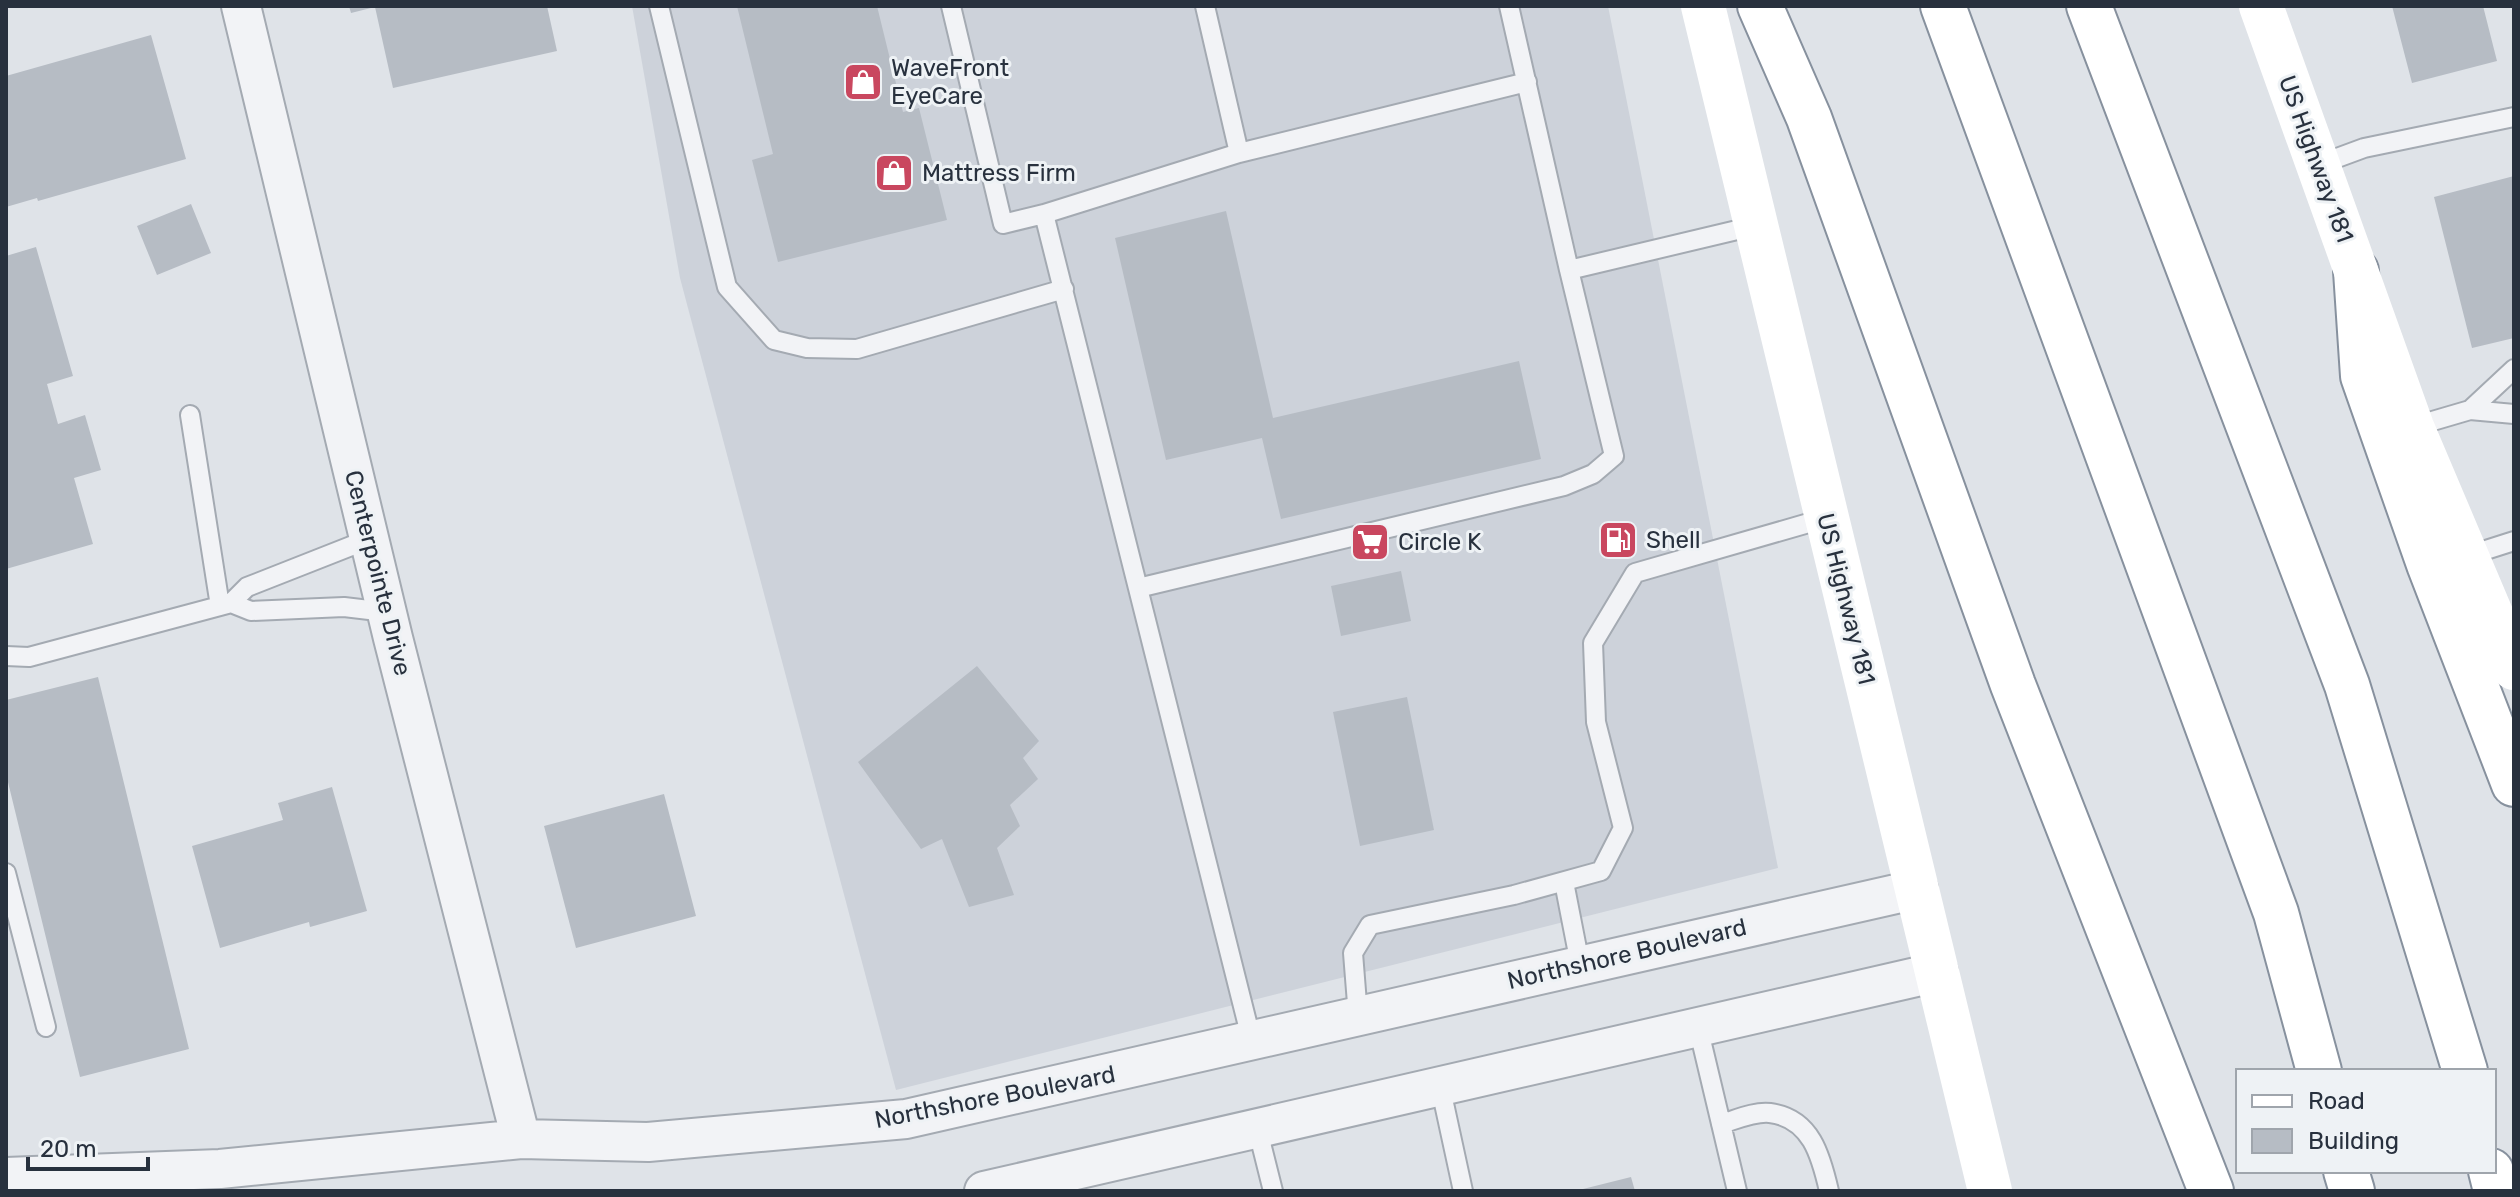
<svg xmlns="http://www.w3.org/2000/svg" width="2520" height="1197" font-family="Rubik,sans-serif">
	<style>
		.built { fill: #cdd2da }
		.building { fill: #b6bcc4 }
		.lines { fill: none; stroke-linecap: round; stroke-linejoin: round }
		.lane-casing { stroke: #a4aab2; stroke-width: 22 }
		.street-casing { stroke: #a4aab2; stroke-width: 42 }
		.highway-casing { stroke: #87919e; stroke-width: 48 }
		.lane { stroke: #f2f3f6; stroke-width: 18 }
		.street { stroke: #f2f3f6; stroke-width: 38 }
		.secondary { stroke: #fff; stroke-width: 44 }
		.highway { stroke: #fff; stroke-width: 44 }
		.labels { text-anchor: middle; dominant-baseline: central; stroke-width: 6; stroke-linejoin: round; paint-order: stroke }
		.poi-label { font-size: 24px; fill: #28313e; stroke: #eef2f5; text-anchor: start }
		.street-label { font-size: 24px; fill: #28313e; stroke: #eef2f5 }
	</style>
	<rect width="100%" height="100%" fill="#dfe3e8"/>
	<path class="built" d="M632,6H1608L1778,868L896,1090L680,278Z"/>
	<path class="building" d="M349,6H547L557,51L393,88L375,7L351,13Z
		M737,6H877L903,112L919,108L947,220L778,262L752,160L773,154Z
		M2392,6H2483L2497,61L2412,83Z
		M151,35L186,159L38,201L37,198L6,207V76Z
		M2514,176V338L2472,348L2434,197Z
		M191,204L211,253L157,275L137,226Z
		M1226,211L1273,418L1519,361L1541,459L1281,519L1262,438L1166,460L1115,238Z
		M36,247L73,376L47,384L58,424L85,415L101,470L74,478L93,544L6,569V256Z
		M1401,571L1411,621L1341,636L1331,586Z
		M977,666L1039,741L1023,758L1038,779L1010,805L1020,826L997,848L1014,895L969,907L942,839L921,849L858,762Z
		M98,677L189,1049L80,1077L6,774V700Z
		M1407,697L1434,830L1360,846L1333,712Z
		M332,787L367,911L310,927L309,922L220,948L192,846L283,820L278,803Z
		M664,794L696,916L576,948L544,826Z
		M1631,1177L1635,1191H1579V1190Z"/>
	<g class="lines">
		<g class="lane-casing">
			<path id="lane" d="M659,6L727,287L774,340L807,348L857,349L1064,289
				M951,6L1003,224L1044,214
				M1205,6L1239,153L1527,82
				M1509,6L1569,270L1754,226
				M1239,153L1044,214L1252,1042
				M2318,165L2364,148L2514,117
				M2470,410L2514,369
				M190,415L220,606
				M2412,427L2470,410L2514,414
				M2467,556L2514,541
				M1138,588L1564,486L1593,474L1614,456L1569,270
				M231,603L251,611L344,607L386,612
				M6,656L29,657L231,603L247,587L369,539
				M6,873L46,1027
				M1564,882L1580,964
				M1358,1016L1353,953L1370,925L1514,895L1601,871L1623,828L1596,722L1593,643L1635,573L1826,518
				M1698,1027L1737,1191
				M1440,1085L1463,1191
				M1721,1124C1735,1120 1755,1111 1770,1113C1811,1118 1821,1156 1829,1191
				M1257,1127L1273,1191"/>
		</g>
		<g class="street-casing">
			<path id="street" d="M241,6L393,638L521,1139
				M6,1177L220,1169L521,1139L648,1142L906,1119L1918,889
				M984,1191L1938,972"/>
		</g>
		<g class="highway-casing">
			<path id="highway" d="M1760,6L1809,118L2013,685L2211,1191
				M1943,6L2276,913L2319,1071
				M2089,6L2347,685L2465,1071
				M2356,271L2363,376L2429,564L2514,784
				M2346,1171L2352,1191
				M2491,1171L2496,1191"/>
		</g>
		<use href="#lane" class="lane"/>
		<use href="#street" class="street"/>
		<path class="secondary" d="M1703,6L1990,1191
			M2261,6L2412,427L2514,668"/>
		<use href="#highway" class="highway"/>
	</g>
	<defs>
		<g id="shop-square" transform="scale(2)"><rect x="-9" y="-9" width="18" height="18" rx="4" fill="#c9475f" stroke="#eef2f5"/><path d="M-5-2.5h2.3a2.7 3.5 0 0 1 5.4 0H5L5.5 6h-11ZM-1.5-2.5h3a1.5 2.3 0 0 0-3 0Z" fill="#fff"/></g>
		<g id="fuel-square" transform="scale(2)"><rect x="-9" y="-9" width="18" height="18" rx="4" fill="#c9475f" stroke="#eef2f5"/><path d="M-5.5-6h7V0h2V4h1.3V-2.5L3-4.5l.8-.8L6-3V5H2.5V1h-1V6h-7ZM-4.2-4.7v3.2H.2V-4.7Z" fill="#fff"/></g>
		<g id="supermarket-square" transform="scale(2)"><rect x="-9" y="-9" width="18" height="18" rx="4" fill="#c9475f" stroke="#eef2f5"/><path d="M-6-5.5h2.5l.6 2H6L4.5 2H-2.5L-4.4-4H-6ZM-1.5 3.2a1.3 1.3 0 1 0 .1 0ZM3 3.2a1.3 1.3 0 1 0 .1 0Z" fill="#fff"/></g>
	</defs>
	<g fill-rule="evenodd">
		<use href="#shop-square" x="863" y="82"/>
		<use href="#shop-square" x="894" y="173"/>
		<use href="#fuel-square" x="1618" y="540"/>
		<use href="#supermarket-square" x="1370" y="542"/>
	</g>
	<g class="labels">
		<g class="poi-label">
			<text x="891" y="68">WaveFront<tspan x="891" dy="28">EyeCare</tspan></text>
			<text x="922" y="173">Mattress Firm</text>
			<text x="1646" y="540">Shell</text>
			<text x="1398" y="542">Circle K</text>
		</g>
		<g class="street-label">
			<text transform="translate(2316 159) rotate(70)">US Highway 181</text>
			<text transform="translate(378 573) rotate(76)">Centerpointe Drive</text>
			<text transform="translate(1846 599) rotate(76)">US Highway 181</text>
			<text transform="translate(1627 954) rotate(-13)">Northshore Boulevard</text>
			<text transform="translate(995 1097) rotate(-11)">Northshore Boulevard</text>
		</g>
	</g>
	<rect width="2520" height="1197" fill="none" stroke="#28313e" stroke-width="16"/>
	<rect x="2236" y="1069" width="260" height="104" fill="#eef2f5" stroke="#9fa5ac" stroke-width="2"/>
	<rect x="2252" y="1095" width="40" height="12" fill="#ffffff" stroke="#9fa5ac" stroke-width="2"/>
	<text x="2308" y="1109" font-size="24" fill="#28313e">Road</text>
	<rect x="2252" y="1129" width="40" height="24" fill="#b6bcc4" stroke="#9fa5ac" stroke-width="2"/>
	<text x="2308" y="1149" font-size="24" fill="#28313e">Building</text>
	<path d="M28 1157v12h120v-12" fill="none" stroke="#28313e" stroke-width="4"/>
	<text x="40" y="1157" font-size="24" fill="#28313e" stroke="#eef2f5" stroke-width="6" paint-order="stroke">20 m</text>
</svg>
